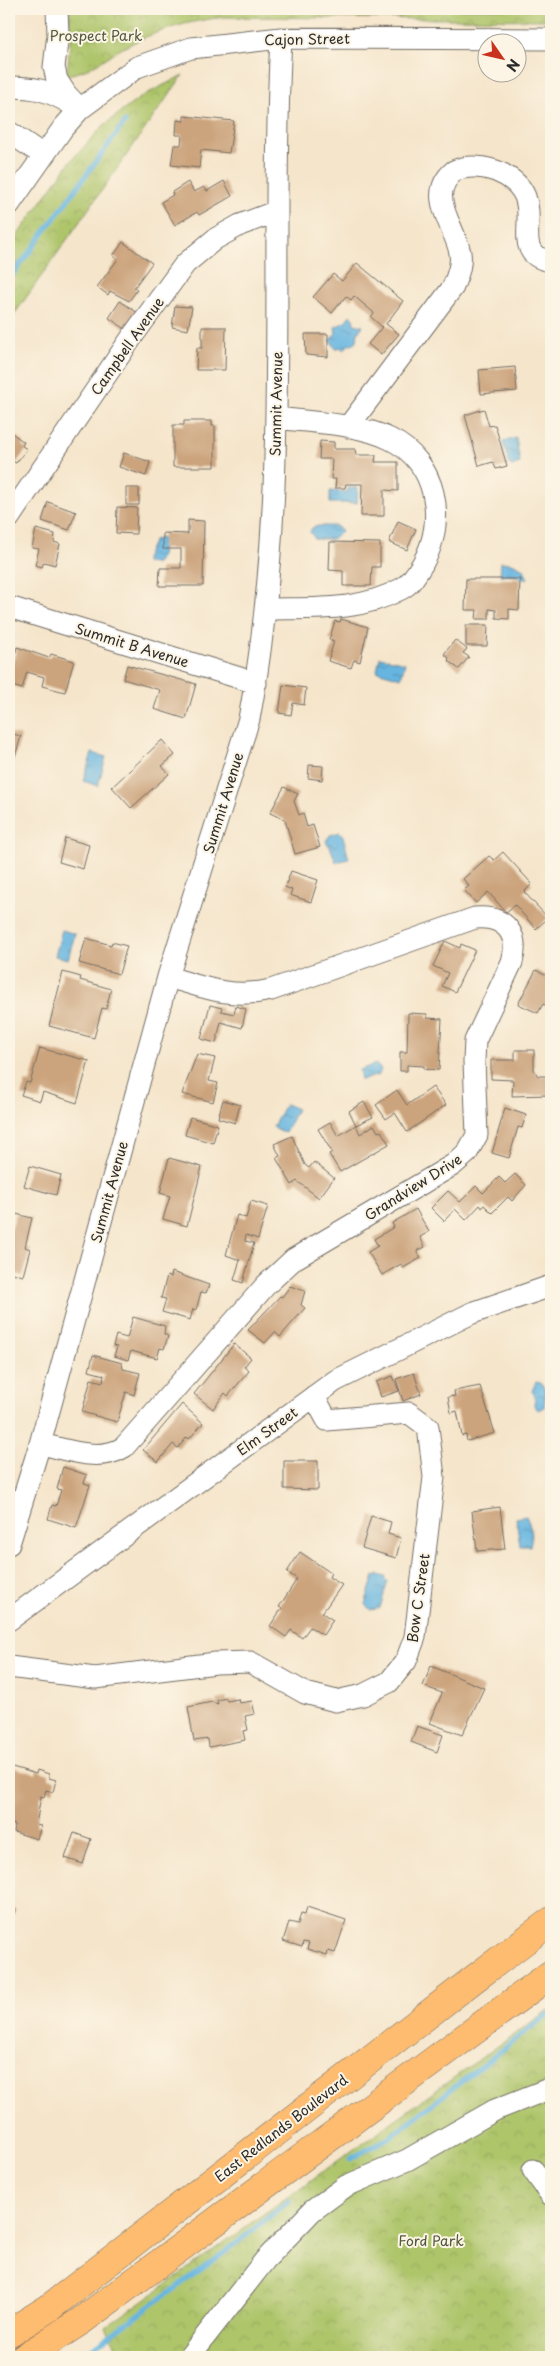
<svg xmlns="http://www.w3.org/2000/svg" width="560" height="2366" font-family="'Playpen Sans',sans-serif">
	<style>
		.park { fill: url(#park-crowns); stroke: #6c784a }
		.water { fill: url(#water-ripples); stroke: #487086 }
		.lines { fill: none; stroke-linecap: round; stroke-linejoin: round }
		.stream { stroke: #66b5e0; stroke-width: 5 }
		.building { fill: #cba37c }
		.minor-casing { stroke: #726c63; stroke-width: 23 }
		.major-casing { stroke: #726c63; stroke-width: 29 }
		.minor { stroke: #fff; stroke-width: 21 }
		.major { stroke: #febc70; stroke-width: 28 }
		.labels { text-anchor: middle; dominant-baseline: central; stroke-width: 4; stroke-linejoin: round; paint-order: stroke }
		.park-label { font-size: 14px; fill: #52593e; stroke: #fcf5e5 }
		.street-label { font-size: 14px; fill: #2b2b2b; stroke: #fcf5e5 }
	</style>
	<defs>
		<pattern id="park-crowns" width="20" height="18" patternUnits="userSpaceOnUse" patternTransform="scale(1.25)"><rect width="20" height="18" fill="#aec56a"/><path d="M2 6a3 3 0 1 1 6 0M12 15a3 3 0 1 1 6 0" fill="none" stroke="#96a95c"/></pattern>
		<pattern id="water-ripples" width="26" height="14" patternUnits="userSpaceOnUse" patternTransform="scale(1.25)"><rect width="26" height="14" fill="#66b5e0"/><path d="M2 4q2-2 4 0t4 0M15 11q2-2 4 0t4 0" fill="none" stroke="#5493b6"/></pattern>
	</defs>
	<rect width="100%" height="100%" fill="#fcf5e5"/>
	<filter id="ink" filterUnits="userSpaceOnUse"><feTurbulence type="fractalNoise" baseFrequency=".02" numOctaves="2"/><feDisplacementMap in="SourceGraphic" scale="10" xChannelSelector="R" yChannelSelector="G"/><feConvolveMatrix kernelMatrix="1 2 1 2 8 2 1 2 1" color-interpolation-filters="sRGB"/></filter>
	<filter id="wash" filterUnits="userSpaceOnUse"><feTurbulence type="fractalNoise" baseFrequency=".0096" numOctaves="4" result="noise"/><feDisplacementMap in="SourceGraphic" scale="20" xChannelSelector="R" yChannelSelector="G"/><feGaussianBlur stdDeviation="1.12" result="paint"/><feColorMatrix in="noise" values="0 0 0 0 0 0 0 0 0 0 0 0 0 0 0 0 0 1.4 0 .05"/><feComposite in="paint" operator="in"/></filter>
	<g filter="url(#wash)">
		<rect width="100%" height="100%" fill="#f5e5cb"/>
		<path class="park" d="M69,9H551V20L227,17C190,20 154,31 121,49C101,60 91,71 67,75L70,42Z
			M183,75L9,322V247L70,162L104,125L141,97Z
			M551,2008V2357H122L106,2327Z"/>
		<path class="water" d="M350,315L353,318L354,324L363,326L358,332L357,341L351,345L349,344L344,350L340,347L336,349L330,340L336,333L335,327L345,322Z
			M516,438L520,463L512,466L509,464L503,442Z
			M348,488H358L357,503H330V491L348,492Z
			M318,526H336L342,531L332,539H315L310,532L312,528Z
			M162,538L161,558L156,563H146L145,559L154,540Z
			M501,562L512,563L524,569L528,579H521V576L500,575Z
			M380,657L405,663L401,678L377,671Z
			M92,753L106,757L98,786L83,781Z
			M340,832L343,836L349,859L336,862L331,849L326,841L330,835Z
			M62,930L75,934L68,959L55,956Z
			M376,1064L381,1069L379,1075L361,1080L359,1070Z
			M285,1104L297,1109L285,1133L273,1127Z
			M536,1382L541,1383L546,1391L544,1407L538,1410L534,1405L535,1396L532,1391Z
			M526,1516C531,1527 533,1533 530,1546H520L516,1518Z
			M378,1575L386,1577L385,1580L388,1581L380,1608L371,1610L365,1604L374,1576L377,1577Z"/>
		<g class="lines">
			<path class="stream" d="M9,280L125,122
				M350,2159L390,2137L551,2012
				M80,2357L228,2250L289,2201"/>
		</g>
		<g id="blocks">
			<path class="building" d="M184,116L234,121L229,153L201,150L199,168L171,165L174,145H181L182,135H176L177,120L184,121Z
				M224,181L232,196L199,215L197,212L175,225L161,202L173,195L172,192L188,182L194,192L204,187L207,191Z
				M123,242L152,263L134,288L137,290L129,301L110,291L108,295L97,287L118,259L113,256Z
				M357,263L403,301L386,324L399,334L381,355L368,344L382,327L371,317L374,313L354,296L351,300L346,296L332,313L313,297L333,274L342,281Z
				M120,301L138,313L127,330L109,318Z
				M175,306L192,307L188,330L172,327Z
				M202,327H226L225,370H196L197,348H202Z
				M305,334H328V357L306,355Z
				M515,367L517,391L481,394L479,370Z
				M484,409L489,426L495,425L507,466L496,469L493,462L479,466L465,415Z
				M184,421H212V426H215V467H173V425H184Z
				M9,431L24,442L22,446L27,449L16,463L12,461L9,466Z
				M320,441L334,442V449H355L356,455H376L375,462H398V491L384,490V516H361L362,484H346L345,488H335L336,479H331L332,459H319Z
				M124,453L150,462L146,476L119,467Z
				M126,488H139V505H126Z
				M48,502L76,512L69,530L42,521Z
				M117,507L137,508L136,534L116,533Z
				M188,520L204,521L203,586H159L160,568H181V549H163V533L188,534Z
				M398,521L416,529L407,550L389,542Z
				M36,529L55,534L54,542L60,544L55,565L44,562L42,567L35,565L39,549L32,548Z
				M330,542L380,543V567H372L371,586H343V571L329,570Z
				M466,579H520L519,610L509,609V619L496,618V610L489,609V619H476L477,610H465Z
				M341,619L368,627L360,662L354,660L351,668L328,661L334,641L329,640L335,621L340,622Z
				M466,625H488L487,646H466Z
				M455,640L467,649L463,653L469,657L459,669L448,661L449,658L444,654Z
				M17,647L49,658L51,654L74,661L65,692L42,686L44,677L27,672L22,689L9,685V661L13,662Z
				M127,665L196,684L186,719L154,709L160,690L123,679Z
				M283,685L306,688L304,705L293,703L291,715L279,713Z
				M9,733L21,736L15,757L9,756Z
				M162,740L175,755L162,766L169,774L131,808L112,787Z
				M309,765L323,766L322,780L308,778Z
				M284,787L298,794L294,801L299,815L303,813L307,827L313,825L320,847L295,854L285,820L270,813Z
				M65,838L89,845L83,869L59,862Z
				M503,852L532,884L524,892L548,918L536,929L515,905L506,912L488,892L476,903L464,890L469,886L463,879L489,856L494,860Z
				M291,871L318,880L311,902L290,895L292,890L285,887Z
				M86,938L111,945L112,942L127,946L119,974L79,963Z
				M445,941L460,948L461,944L475,950L455,992L442,986L448,973L433,966Z
				M536,970L551,978L549,992L551,994V1002L549,1007L543,1004L538,1013L518,1004Z
				M63,972L81,977L80,980L111,989L106,1009L102,1008L94,1038L49,1026Z
				M210,1005L222,1008L221,1011L234,1014L236,1006L246,1009L242,1028L221,1022L216,1043L201,1039Z
				M408,1013L427,1014V1018L442,1019L439,1070L424,1069V1066L407,1065V1071H400V1052H407Z
				M40,1048L89,1061L77,1103L43,1092L40,1101L21,1095L26,1082L30,1083Z
				M515,1050H534V1070L538,1076H551V1095L512,1096L513,1080L491,1079V1060H515Z
				M197,1054L215,1058L209,1081L218,1083L213,1102L182,1094Z
				M433,1087L446,1105L407,1132L395,1113L386,1119L376,1105L397,1090L407,1105Z
				M223,1100L240,1105L235,1123L218,1118Z
				M364,1102L373,1117L356,1125L349,1111Z
				M505,1108L526,1115L522,1128L518,1127L509,1158L492,1153Z
				M190,1117L218,1125L213,1143L185,1135Z
				M330,1122L338,1136L356,1125L360,1134L374,1125L378,1132L381,1131L389,1144L340,1172L329,1154L332,1152L318,1129Z
				M292,1136L305,1165L309,1168L314,1162L334,1178L319,1198L297,1181L292,1185L276,1158L280,1156L274,1144Z
				M169,1158L202,1167L187,1226L163,1219L170,1196L160,1193Z
				M30,1166L61,1175L56,1195L24,1186Z
				M515,1174L526,1185L512,1201L508,1197L492,1213L484,1205L482,1208L480,1205L466,1220L455,1209L444,1221L431,1208L448,1191L460,1202L476,1186L483,1193L499,1177L505,1183Z
				M251,1201L268,1206L258,1239L246,1235L245,1241L254,1243L243,1283L234,1280L240,1260L226,1255L237,1215L246,1218Z
				M416,1209L429,1232L420,1237L425,1247L417,1251L421,1258L403,1268L401,1264L382,1275L368,1252L378,1246L374,1239L394,1227L392,1223Z
				M16,1214L32,1218L25,1247L30,1249L23,1276L9,1272V1233H10Z
				M172,1272L209,1285L206,1293L201,1292L196,1310L193,1309L190,1320L162,1312L166,1299L161,1298L167,1276L171,1277Z
				M290,1286L305,1291L301,1305L305,1308L280,1337L275,1332L265,1343L248,1330L280,1296L282,1297Z
				M133,1317L165,1326L164,1334L168,1336L164,1349L160,1348L157,1358L131,1351L128,1360L114,1356L117,1347L113,1346L116,1335L127,1338Z
				M234,1344L251,1358L244,1367L249,1371L228,1396L225,1393L213,1409L194,1394Z
				M93,1355L122,1363L123,1369L140,1373L134,1395L126,1392L117,1422L82,1412L91,1379L103,1382L104,1375L89,1371Z
				M414,1373L421,1394L403,1401L396,1379Z
				M393,1376L399,1391L381,1397L376,1382Z
				M480,1386L495,1433L467,1441L466,1435L462,1436L457,1411L451,1413L448,1397L455,1396L454,1391Z
				M182,1404L203,1423L189,1439L187,1437L178,1448L173,1444L158,1462L143,1450Z
				M284,1461H318V1490L284,1489Z
				M63,1467L87,1475L84,1483L90,1485L76,1528L48,1519L52,1505L56,1506L61,1490L57,1489Z
				M500,1507L505,1549L477,1551L472,1511Z
				M371,1516L391,1522L388,1534L401,1538L396,1558L362,1548Z
				M300,1552L331,1573L329,1577L342,1585L322,1613L333,1620L323,1635L310,1627L302,1638L291,1630L286,1637L270,1626L282,1608L279,1607L297,1579L287,1572Z
				M431,1666L484,1688L462,1735L430,1723L442,1693L423,1686Z
				M226,1698L227,1701L238,1699L239,1703L252,1701L255,1714L245,1716L248,1730L243,1731L245,1740L209,1747L208,1739L194,1741L188,1707L212,1702L218,1704L217,1700Z
				M417,1726L443,1735L437,1752L411,1742Z
				M9,1766L36,1774L37,1770L49,1774V1778L56,1780L53,1792L46,1790L44,1797L41,1796L36,1825L41,1826L37,1839L14,1832L15,1825L9,1823Z
				M74,1833L91,1839L83,1864L65,1858Z
				M9,1905L16,1910L9,1921Z
				M307,1907L346,1920L335,1953L328,1951L327,1955L307,1949L309,1943L303,1942L302,1947L283,1941L289,1922L298,1924L301,1913L305,1914Z"/>
		</g>
	</g>
	<g filter="url(#ink)">
		<use href="#blocks" fill-opacity="0" stroke="#726c63" stroke-width="1"/>
		<g class="lines">
			<g class="minor-casing">
				<path id="minor" d="M57,9L58,34L54,67L57,80L66,94L80,109
					M9,87C35,87 48,90 71,104
					M9,132L43,155
					M9,205L63,128L80,109L137,67L191,48L281,38L551,39
					M348,427L453,287C457,276 462,265 460,253C455,225 425,196 454,171C467,165 483,167 496,171C560,197 499,253 551,261
					M9,518L134,334L185,264L215,239L240,225L277,211
					M9,607L256,683
					M267,609C313,608 359,612 401,589C411,584 417,573 423,563C447,520 437,462 390,439C357,423 314,423 278,418
					M40,1444C67,1449 99,1463 124,1447L266,1285L294,1259L453,1165L467,1153L477,1135L474,1061L475,1041L512,962C520,934 505,915 475,918L271,990C231,999 207,988 168,977
					M9,1544L40,1444L168,977L249,719C292,494 269,265 281,38
					M9,1620L335,1381L472,1313L551,1286
					M9,1667L95,1678L216,1663L250,1662L305,1693L336,1701L363,1695L389,1682L406,1661L415,1637L434,1477L428,1427L409,1413L327,1420L314,1396
					M533,2170L551,2195
					M189,2357L265,2260L312,2211L346,2186L407,2160L495,2110L551,2088"/>
			</g>
			<g class="major-casing">
				<path id="major" d="M9,2333L49,2308L474,1979L551,1921
					M25,2357L81,2321L551,1974"/>
			</g>
			<use href="#minor" class="minor"/>
			<use href="#major" class="major"/>
		</g>
	</g>
	<g class="labels">
		<g class="park-label">
			<text x="96" y="35">Prospect Park</text>
			<text x="431" y="2240">Ford Park</text>
		</g>
		<g class="street-label">
			<text transform="translate(307 39) rotate(-1)">Cajon Street</text>
			<text transform="translate(127 346) rotate(-55)">Campbell Avenue</text>
			<text transform="translate(276 404) rotate(-89)">Summit Avenue</text>
			<text transform="translate(132 645) rotate(17)">Summit B Avenue</text>
			<text transform="translate(223 803) rotate(-73)">Summit Avenue</text>
			<text transform="translate(413 1187) rotate(-32)">Grandview Drive</text>
			<text transform="translate(109 1192) rotate(-75)">Summit Avenue</text>
			<text transform="translate(267 1431) rotate(-36)">Elm Street</text>
			<text transform="translate(418 1598) rotate(-82)">Bow C Street</text>
			<text transform="translate(281 2128) rotate(-38)">East Redlands Boulevard</text>
		</g>
	</g>
	<rect width="560" height="2366" fill="none" stroke="#fcf5e5" stroke-width="30"/>
	<g transform="translate(502 58) rotate(124)"><circle r="24" fill="#fcf5e5" stroke="#a8a49b"/>
	<path d="M0-4L9 19L0 12L-9 19Z" fill="#c8321e"/>
	<text y="-8" font-size="14" font-weight="bold" text-anchor="middle" fill="#2b2b2b">N</text>
	</g>
</svg>
